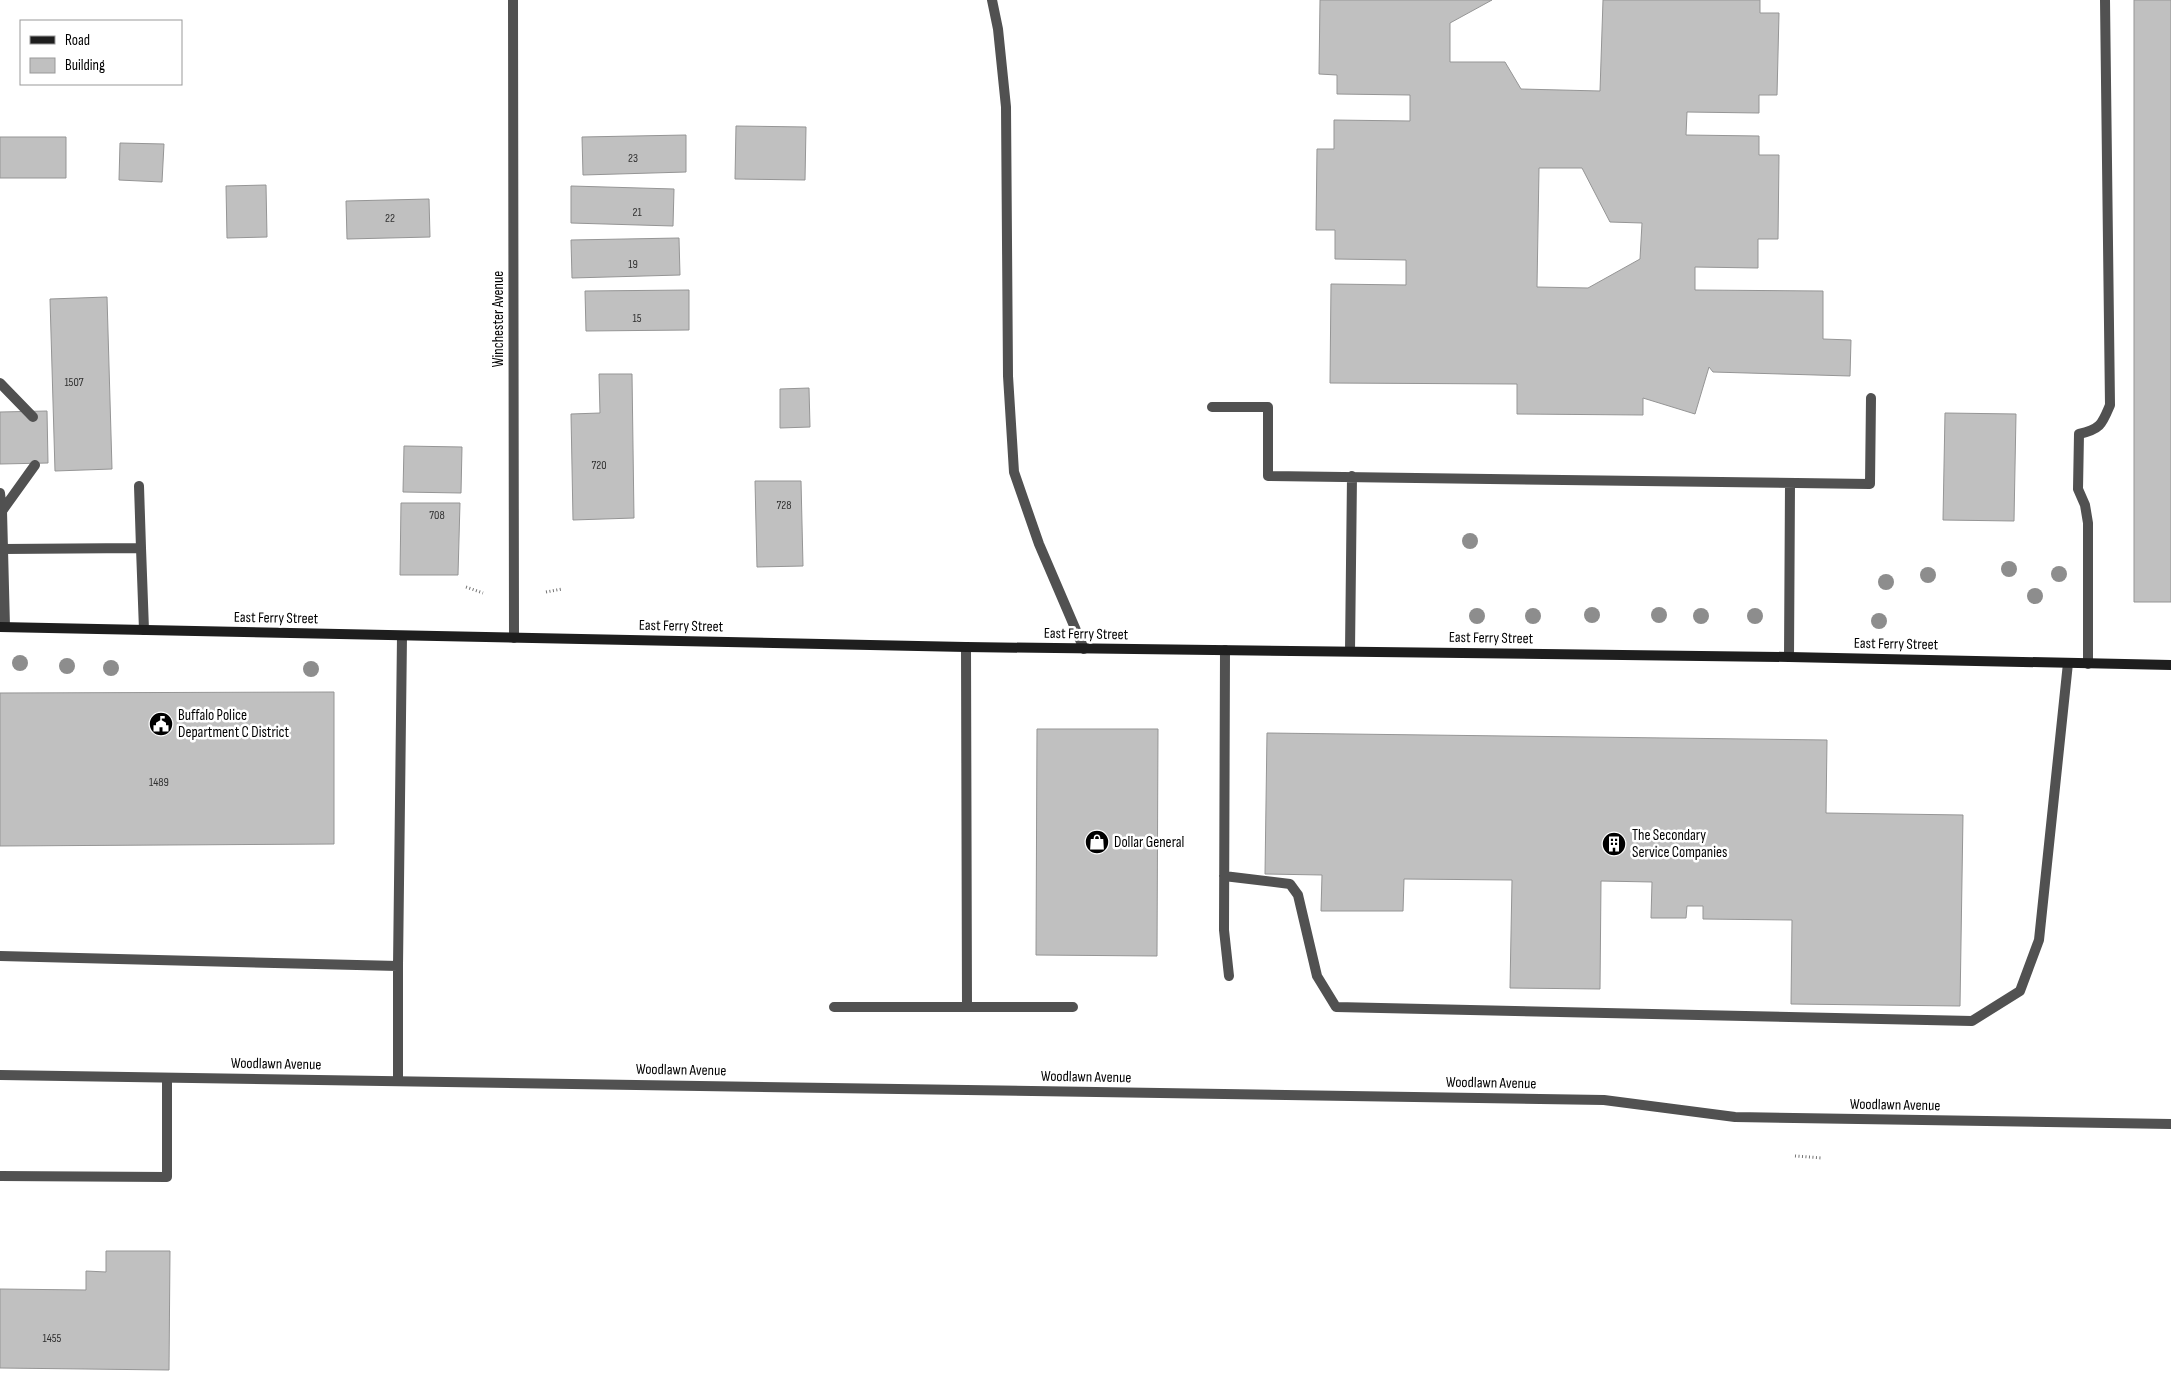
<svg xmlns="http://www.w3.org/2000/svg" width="2171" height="1387" font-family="'Sofia Sans Condensed',sans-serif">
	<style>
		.building { fill: #c0c0c0; stroke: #959595; fill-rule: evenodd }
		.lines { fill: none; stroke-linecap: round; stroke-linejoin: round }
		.path { stroke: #737373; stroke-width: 3; stroke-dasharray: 1 2.5; stroke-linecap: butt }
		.lane { stroke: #515151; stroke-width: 10 }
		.street { stroke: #515151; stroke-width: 10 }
		.secondary { stroke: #1e1e1e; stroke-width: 10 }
		.tree { fill: #8d8d8d }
		.labels { text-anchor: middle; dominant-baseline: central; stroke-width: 5; stroke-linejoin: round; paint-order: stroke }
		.number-label { font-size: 12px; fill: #303030 }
		.street-label { font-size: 15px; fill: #000; stroke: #fff }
		.poi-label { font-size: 15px; fill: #000; stroke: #fff; text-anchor: start }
	</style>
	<rect width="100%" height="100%" fill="#fff"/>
	<path class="building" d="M1320,0H1492L1450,23V62H1505L1521,89L1600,91L1603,0H1760V13H1779L1777,95H1759V113L1687,112L1686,135L1759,136V155H1779L1778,239H1758V268L1695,267V290L1823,291V339L1851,340L1850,376L1713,372L1709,367L1695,414L1643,398V415L1517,414V384L1330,383L1331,284L1406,285V260L1335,259V230H1316L1317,149H1334V120L1410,121V95L1337,94V75L1319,74ZM1539,168H1582L1610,222L1642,223L1640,259L1588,288L1537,287Z
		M2134,0H2171V602H2134Z
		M736,126L806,127L805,180L735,179Z
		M686,135V172L583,175L582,137Z
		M0,137H66V178H0Z
		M120,143L164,144L162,182L119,180Z
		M266,185L267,237L227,238L226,186Z
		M571,186L674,189L673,226L571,223Z
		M429,199L430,237L347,239L346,201Z
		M679,238L680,275L572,278L571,240Z
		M689,290V330L586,331L585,291Z
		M107,297L112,469L55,471L50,299Z
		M599,374H632L634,518L573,520L571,414L600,413Z
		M809,388L810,427L780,428V389Z
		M47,411L48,463L0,464V412Z
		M1945,413L2016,414L2014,521L1943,520Z
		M404,446L462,447L461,493L403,492Z
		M755,481H801L803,566L757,567Z
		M401,503H460L458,575H400Z
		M334,692V844L0,846V693Z
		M1037,729H1158L1157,956L1036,955Z
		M1267,733L1827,740L1826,813L1963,815L1960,1006L1791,1004L1792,920L1703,919V906H1687L1686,918H1651L1652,882L1601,881L1600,989L1510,988L1512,880L1404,879L1403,911H1321L1322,875L1265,874Z
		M106,1251H170L169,1370L0,1368V1289L86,1290V1271L106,1272Z"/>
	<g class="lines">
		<path class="path" d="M466,587L483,593
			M546,592L562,589
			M1795,1156L1822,1158"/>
		<path class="lane" d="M992,0L998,29L1006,107L1008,376L1014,472L1039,544L1084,649
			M0,383L33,417
			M1212,407H1268V476L1870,484L1871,398
			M139,486L141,548
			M0,493L2,511L35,465
			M0,509L2,511L5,627
			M3,549L141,548L144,630
			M1225,650L1224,930L1229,976
			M1350,651L1352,476
			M1789,657L1790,483
			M2088,664V523L2085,505L2078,489L2079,434C2101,429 2102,424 2110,405L2105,0
			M1224,876L1290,884L1298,895L1317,976L1336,1007L1972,1021L2020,991L2039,940L2068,663
			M0,956L398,966L402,636
			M398,966V1081
			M834,1007H967L966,647
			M967,1007H1073
			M0,1176L167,1177V1078"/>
		<path class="street" d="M513,0L514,638
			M0,1075L1604,1100L1735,1117L2171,1124"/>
		<path class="secondary" d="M0,627L966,647L1789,657L2171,665"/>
	</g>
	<g class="tree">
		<circle cx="1470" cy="541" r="8"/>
		<circle cx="2009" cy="569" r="8"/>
		<circle cx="2059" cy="574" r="8"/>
		<circle cx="1928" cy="575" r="8"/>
		<circle cx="1886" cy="582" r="8"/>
		<circle cx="2035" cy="596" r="8"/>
		<circle cx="1592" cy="615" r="8"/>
		<circle cx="1659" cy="615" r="8"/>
		<circle cx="1477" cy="616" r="8"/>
		<circle cx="1533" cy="616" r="8"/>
		<circle cx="1701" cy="616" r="8"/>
		<circle cx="1755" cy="616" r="8"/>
		<circle cx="1879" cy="621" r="8"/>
		<circle cx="20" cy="663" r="8"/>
		<circle cx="67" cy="666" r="8"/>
		<circle cx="111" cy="668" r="8"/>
		<circle cx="311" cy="669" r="8"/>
	</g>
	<defs>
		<g id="civic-disc" transform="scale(1.25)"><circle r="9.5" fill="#000" stroke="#fff"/><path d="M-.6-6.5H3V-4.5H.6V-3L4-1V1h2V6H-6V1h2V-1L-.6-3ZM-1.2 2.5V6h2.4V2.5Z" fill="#fff"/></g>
		<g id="shop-disc" transform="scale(1.25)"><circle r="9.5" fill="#000" stroke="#fff"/><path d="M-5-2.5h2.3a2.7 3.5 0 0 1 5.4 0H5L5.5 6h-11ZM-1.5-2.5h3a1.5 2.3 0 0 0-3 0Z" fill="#fff"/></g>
		<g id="building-disc" transform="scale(1.25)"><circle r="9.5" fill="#000" stroke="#fff"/><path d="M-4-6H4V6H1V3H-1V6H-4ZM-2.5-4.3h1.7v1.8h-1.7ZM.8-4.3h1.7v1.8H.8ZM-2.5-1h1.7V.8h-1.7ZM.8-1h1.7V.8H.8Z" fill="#fff"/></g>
	</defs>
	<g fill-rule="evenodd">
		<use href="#civic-disc" x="161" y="724"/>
		<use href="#shop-disc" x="1097" y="842"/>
		<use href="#building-disc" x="1614" y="844"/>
	</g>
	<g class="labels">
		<g class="number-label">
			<text x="633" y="158">23</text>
			<text x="637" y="212">21</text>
			<text x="390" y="218">22</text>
			<text x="633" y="264">19</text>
			<text x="637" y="318">15</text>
			<text x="74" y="382">1507</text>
			<text x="599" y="465">720</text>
			<text x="784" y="505">728</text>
			<text x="437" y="515">708</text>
			<text x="159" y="782">1489</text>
			<text x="52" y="1338">1455</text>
		</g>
		<g class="street-label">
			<text transform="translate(498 319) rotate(-90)">Winchester Avenue</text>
			<text transform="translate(276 618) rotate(1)">East Ferry Street</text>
			<text transform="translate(681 626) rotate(1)">East Ferry Street</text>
			<text transform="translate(1086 634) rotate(1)">East Ferry Street</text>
			<text transform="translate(1491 638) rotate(1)">East Ferry Street</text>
			<text transform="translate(1896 644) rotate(1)">East Ferry Street</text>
			<text transform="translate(276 1064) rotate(1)">Woodlawn Avenue</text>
			<text transform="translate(681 1070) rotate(1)">Woodlawn Avenue</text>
			<text transform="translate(1086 1077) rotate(1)">Woodlawn Avenue</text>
			<text transform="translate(1491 1083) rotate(1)">Woodlawn Avenue</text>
			<text transform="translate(1895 1105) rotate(1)">Woodlawn Avenue</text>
		</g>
		<g class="poi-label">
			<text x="178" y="715">Buffalo Police<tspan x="178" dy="17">Department C District</tspan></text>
			<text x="1632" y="835">The Secondary<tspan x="1632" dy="17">Service Companies</tspan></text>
			<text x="1114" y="842">Dollar General</text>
		</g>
	</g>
	<rect x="20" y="20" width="162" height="65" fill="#ffffff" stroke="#999999"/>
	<rect x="30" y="36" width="25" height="8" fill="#1e1e1e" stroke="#999999"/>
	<text x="65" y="45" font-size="15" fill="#000000">Road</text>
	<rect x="30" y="58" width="25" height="15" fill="#c0c0c0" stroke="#999999"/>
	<text x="65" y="70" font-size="15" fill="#000000">Building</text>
</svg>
